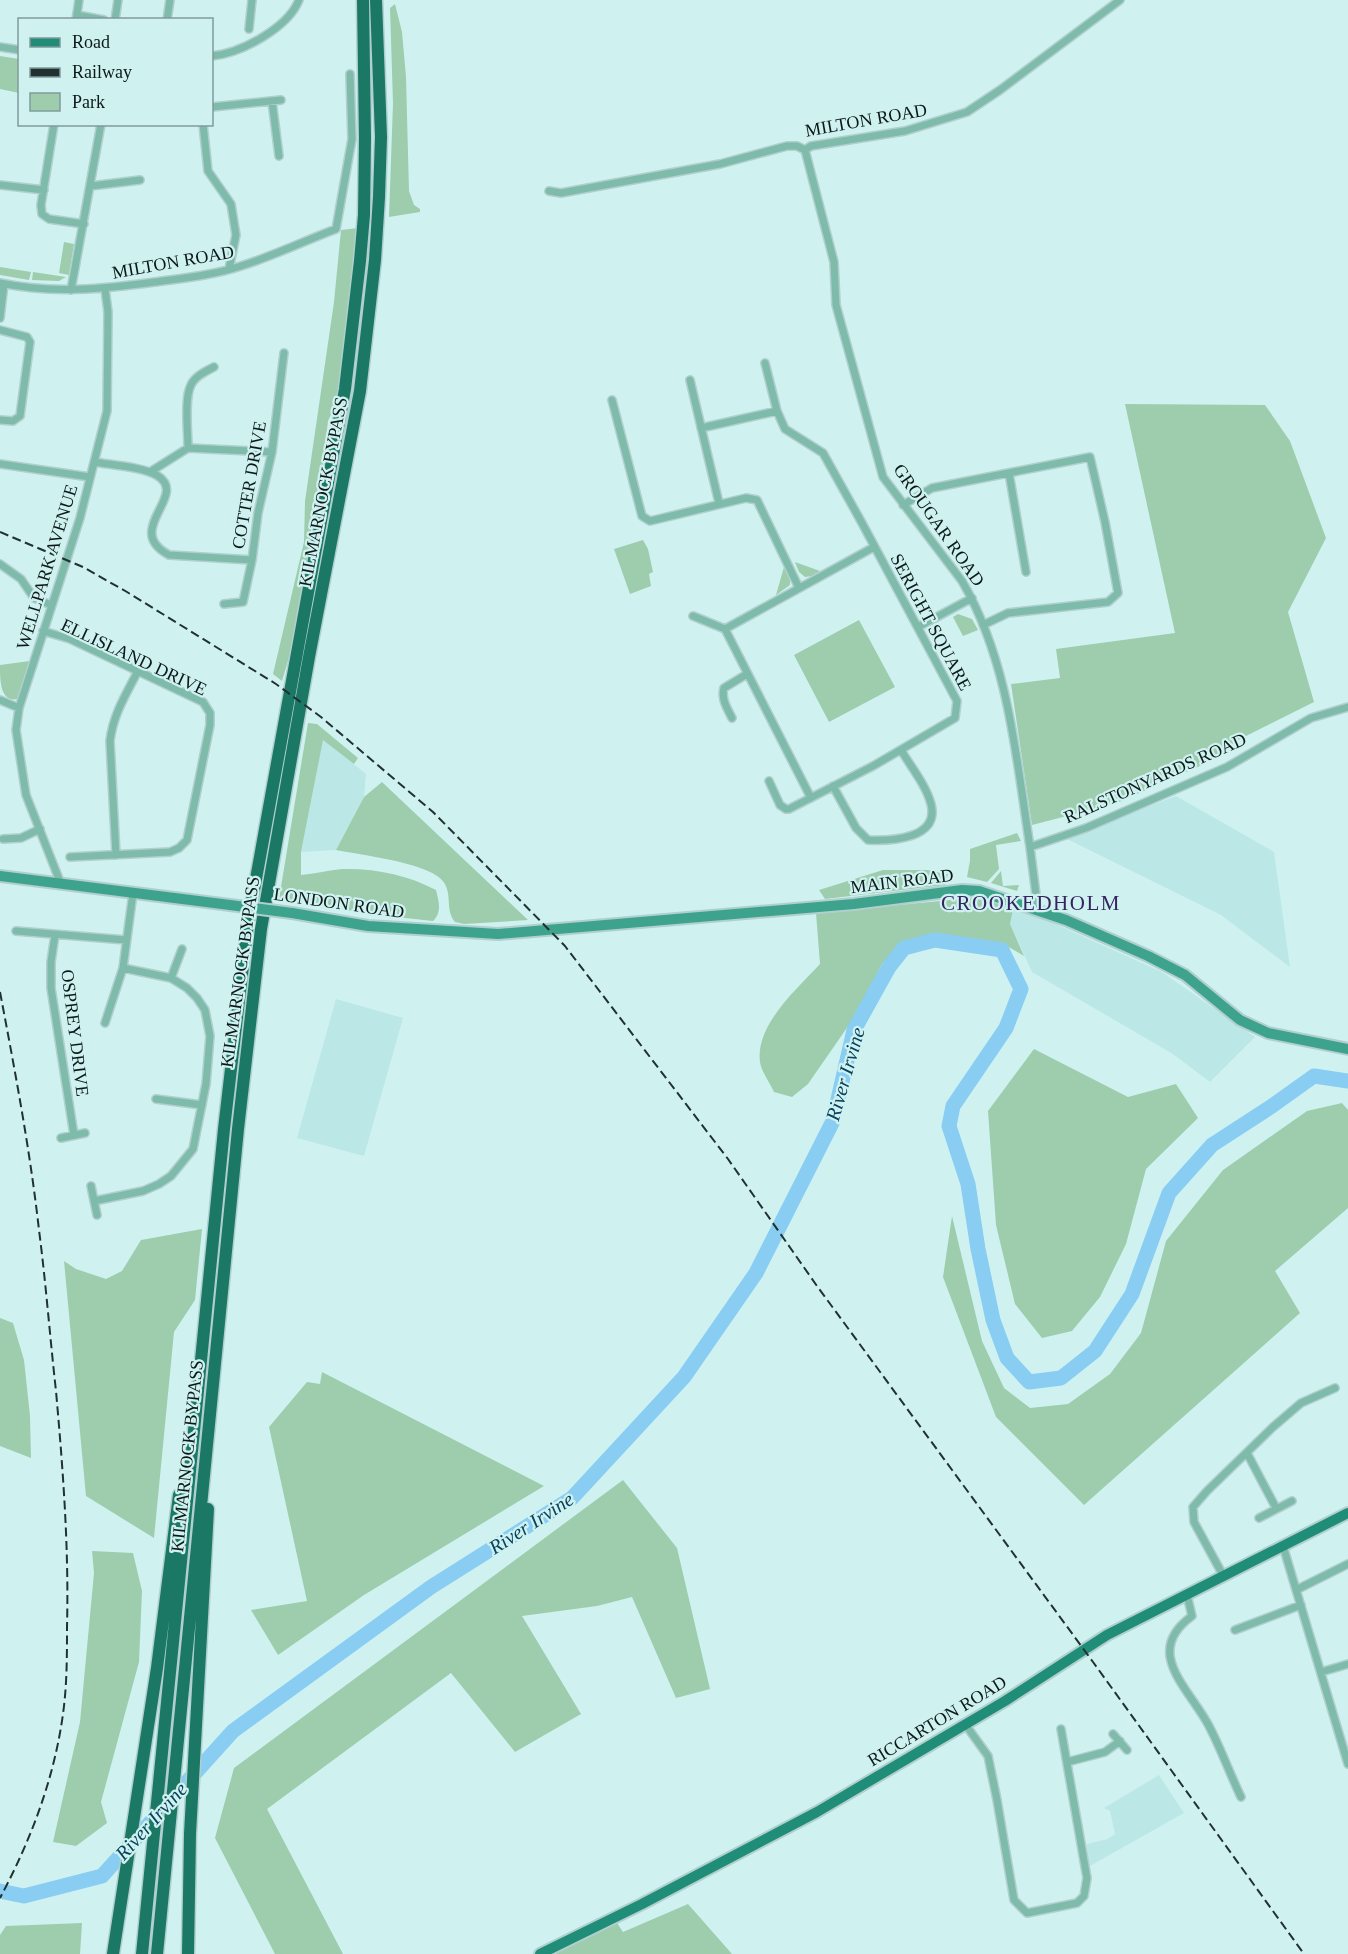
<svg xmlns="http://www.w3.org/2000/svg" width="1348" height="1954" font-family="Georgia,serif">
	<style>
		.built { fill: #bbe7e6 }
		.green { fill: #9dcdad }
		.lines { fill: none; stroke-linecap: round; stroke-linejoin: round }
		.river { stroke: #89cdf3; stroke-width: 15 }
		.street-casing { stroke: #b0cfce; stroke-width: 10 }
		.secondary-casing { stroke: #b0cfce; stroke-width: 14 }
		.primary-casing { stroke: #b0cfce; stroke-width: 14 }
		.highway-casing { stroke: #b0cfce; stroke-width: 15 }
		.street { stroke: #7fbbaa; stroke-width: 7 }
		.secondary { stroke: #3da38c; stroke-width: 10 }
		.primary { stroke: #1f8d77; stroke-width: 10 }
		.highway { stroke: #1b7865; stroke-width: 12 }
		.rail { stroke: #213131; stroke-width: 2; stroke-dasharray: 9 4.5; stroke-linecap: butt }
		.secondary-bridge-casing { stroke: #b0cfce; stroke-width: 14; stroke-linecap: butt }
		.secondary-bridge { stroke: #3da38c; stroke-width: 10 }
		.labels { text-anchor: middle; dominant-baseline: central; stroke-width: 4.5; stroke-linejoin: round; paint-order: stroke }
		.street-label { font-size: 18px; fill: #0c1919; stroke: #cff2f1 }
		.water-label { font-size: 20px; font-style: italic; fill: #08425c; stroke: #cff2f1 }
		.quarter-label { font-size: 21px; letter-spacing: 1.5px; fill: #35245f; stroke: #cff2f1 }
	</style>
	<rect width="100%" height="100%" fill="#cff2f1"/>
	<path class="built" d="M323,739L366,774L364,797L336,850L301,852Z
		M1176,796L1274,852L1290,967L1221,915L1065,838Z
		M1014,905L1162,972L1255,1037L1210,1082L1173,1054L1032,972L1010,924Z
		M336,999L403,1018L364,1156L297,1138Z
		M1159,1775L1184,1813L1088,1867L1087,1844L1108,1839L1115,1834L1110,1811L1104,1808Z"/>
	<path class="green" d="M395,4L402,32L406,77L409,191L414,205L420,209V212L389,217L393,103L390,8Z
		M0,56L19,59V93L0,89Z
		M358,228L341,393L328,421L322,472L311,517V549L295,637L282,681L273,674L304,542L305,501L334,302L341,230Z
		M64,242L74,244L69,275L59,273Z
		M0,267L31,272L29,280L0,275Z
		M33,272L66,277L59,281L32,280Z
		M1125,404L1265,405L1290,441L1326,538L1288,612L1314,702L1238,740L1202,765L1117,803L1032,825L1011,684L1060,678L1056,649L1175,633Z
		M643,540L648,549L653,572L649,574L651,586L630,594L614,549Z
		M795,562L820,571L812,576L805,577L799,572Z
		M784,567L790,579V585L776,595Z
		M958,614L972,619L978,630L963,636L953,617Z
		M859,620L895,687L829,722L794,655Z
		M30,661L18,699C0,703 0,680 0,665Z
		M308,723L317,724L358,758L354,764L323,740L301,852V875C315,874 329,870 342,869C374,868 408,875 436,890C439,902 442,912 433,921L377,915L279,899Z
		M382,782L528,920L464,924L455,922C444,909 454,892 441,879C423,862 361,855 336,850L364,797Z
		M1017,833L1021,841L996,845L999,869L987,882L967,877L970,861V849Z
		M883,870H928L948,874L945,885L825,899L819,890Z
		M1001,871L1003,886L1019,885L1017,891L991,883Z
		M971,898L1014,905L1010,924L1024,956L1002,943L965,939L930,937L901,944L882,964L860,1009L808,1084L792,1097L774,1092C770,1083 761,1071 760,1062C755,1025 797,989 820,964L816,913Z
		M1034,1049L1128,1097L1176,1084L1198,1118L1146,1169L1126,1244L1100,1297L1072,1331L1042,1338L1015,1304L996,1225L988,1111Z
		M1342,1103L1348,1110V1208L1275,1271L1300,1313L1084,1505L996,1417L943,1277L952,1216L982,1341L1004,1388L1030,1408L1068,1404L1110,1374L1141,1333L1166,1241L1223,1170L1307,1111Z
		M202,1229L195,1300L174,1332L154,1538L86,1496L64,1261L76,1269L106,1279L122,1271L141,1240Z
		M0,1318L13,1323L24,1360L30,1416L31,1458L0,1446Z
		M322,1372L544,1486L364,1595L278,1655L251,1610L307,1601L269,1427L307,1382L320,1384Z
		M623,1480L677,1548L710,1689L676,1698L632,1597L597,1606L522,1616L581,1714L515,1752L451,1673L267,1809L343,1954H275L215,1838L234,1768Z
		M92,1551L133,1553L142,1591L139,1662L101,1802L107,1823L76,1846L53,1842L80,1722L94,1573Z
		M688,1904L732,1954H554L617,1923L623,1932Z
		M82,1923L80,1954H0V1935L6,1926Z"/>
	<g class="lines">
		<path class="river" d="M0,1891L24,1896L102,1876L233,1731L431,1587L572,1498L684,1377L756,1273L833,1121L854,1030L889,967L904,948L935,940L1002,950L1021,989L1006,1028L953,1106L949,1126L968,1184L978,1249L993,1320L1007,1358L1029,1382L1061,1378L1095,1351L1132,1294L1169,1193L1212,1145L1272,1106L1314,1076L1348,1081"/>
		<g class="street-casing">
			<path id="street" d="M77,15L104,20
				M76,20L79,0
				M115,20L118,0
				M167,20L170,0
				M249,29L252,0
				M0,47L20,50
				M212,56C241,53 288,28 299,0
				M272,101L279,156
				M212,107L281,100
				M54,124L41,205L42,214L49,219L84,224
				M203,124L208,171L231,204L236,235L229,269
				M805,150L834,262L836,305L883,477L962,581C1009,662 1016,757 1030,847
				M805,150L811,146L905,131L967,112L1000,90L1120,0
				M0,185L44,190
				M91,186L140,180
				M549,191L561,193L720,164L787,146H797L805,150
				M0,283C52,294 104,289 155,282C184,278 214,275 241,266C273,256 304,241 336,229L352,139L350,74
				M71,290L101,124
				M0,318L4,284
				M0,330L27,337L30,342L20,416L13,421L0,420
				M765,363L777,411L785,429L823,453L862,523L957,701L955,718L873,766L789,809H786L780,805L769,781
				M690,380L719,503
				M612,400L642,516L650,521L746,498L757,500L799,588
				M701,428L777,411
				M188,448C188,432 184,398 191,385C195,376 206,371 214,367
				M94,462C112,465 144,467 158,476C189,496 122,530 169,555L252,560
				M0,464L90,477
				M150,472L188,448L272,452
				M1009,473L1026,572
				M903,505L932,488L1090,457L1105,522L1118,593L1108,602L1008,613L983,625
				M0,564L21,579L34,598L51,605
				M224,604L243,602L252,560L258,513L272,452L284,353
				M693,616L725,629L811,798
				M918,627L972,598
				M725,629L874,547
				M43,631L70,639L203,702L210,713V725L187,840L179,848L170,852L70,857
				M0,700L19,708
				M732,718C727,708 721,699 724,688L747,674
				M833,786L856,828L868,840C891,841 940,839 931,804C926,785 911,767 901,750
				M3,839L21,838L40,829
				M116,855L110,741C113,715 126,694 138,671
				M61,884L26,795L16,730L19,708L80,518L107,411L108,312L105,289
				M1038,910L1030,847L1086,828L1227,767L1311,718L1348,707
				M16,931L126,940
				M55,935L51,962V988L74,1135
				M171,978L182,949
				M105,1023L123,968L133,893
				M156,1099L202,1105
				M61,1138L85,1133
				M91,1186L97,1215
				M94,1201L143,1191L159,1184L171,1176L193,1149L206,1084L210,1036L205,1010L197,998L187,988L171,978L123,968
				M1247,1453L1276,1508
				M1259,1518L1292,1501
				M1283,1546L1348,1764
				M1224,1577L1194,1522L1193,1507L1207,1491L1273,1427L1301,1403L1335,1388
				M1296,1590L1348,1564
				M1187,1595L1192,1616C1142,1652 1189,1688 1209,1726C1221,1749 1230,1774 1241,1797
				M1235,1630L1301,1605
				M1321,1672L1348,1664
				M965,1724L988,1756L997,1800L1014,1900L1027,1913L1077,1903L1084,1896L1087,1878L1061,1729
				M1113,1734L1127,1750
				M1067,1762L1105,1752L1120,1741"/>
		</g>
		<g class="secondary-casing">
			<path id="secondary" d="M0,876L230,905
				M292,913L368,926L498,934L854,904L962,890L979,891L1066,920L1148,956L1185,975L1240,1020L1268,1033L1348,1049"/>
		</g>
		<g class="primary-casing">
			<path id="primary" d="M540,1954L642,1904L817,1812L1005,1701L1107,1635L1348,1513"/>
		</g>
		<g class="highway-casing">
			<path id="highway" d="M113,1954L157,1668L179,1495
				M142,1954L224,1129L248,923L345,389L360,261L364,215L365,138L363,0
				M157,1954L238,1129L261,929L309,657L360,391L375,260L379,197L381,137L376,0
				M188,1954L190,1834L208,1509"/>
		</g>
		<use href="#street" class="street"/>
		<use href="#secondary" class="secondary"/>
		<use href="#primary" class="primary"/>
		<use href="#highway" class="highway"/>
		<path class="rail" d="M0,532L83,567L127,592L276,684L321,717L433,812L565,946L728,1159L817,1286L1093,1662L1304,1954
			M0,992C15,1071 30,1150 39,1230C46,1284 50,1338 56,1391C63,1470 69,1548 67,1627C67,1653 67,1680 64,1706C56,1774 32,1838 0,1898"/>
		<g class="secondary-bridge-casing">
			<path id="secondary-bridge" d="M230,905L292,913"/>
		</g>
		<use href="#secondary-bridge" class="secondary-bridge"/>
	</g>
	<g class="labels">
		<g class="street-label">
			<text transform="translate(866 120) rotate(-10)">MILTON ROAD</text>
			<text transform="translate(173 262) rotate(-10)">MILTON ROAD</text>
			<text transform="translate(249 485) rotate(-80)">COTTER DRIVE</text>
			<text transform="translate(323 492) rotate(-79)">KILMARNOCK BYPASS</text>
			<text transform="translate(939 525) rotate(55)">GROUGAR ROAD</text>
			<text transform="translate(47 567) rotate(-73)">WELLPARK AVENUE</text>
			<text transform="translate(931 622) rotate(62)">SERIGHT SQUARE</text>
			<text transform="translate(134 657) rotate(25)">ELLISLAND DRIVE</text>
			<text transform="translate(1155 778) rotate(-24)">RALSTONYARDS ROAD</text>
			<text transform="translate(902 881) rotate(-7)">MAIN ROAD</text>
			<text transform="translate(339 903) rotate(8)">LONDON ROAD</text>
			<text transform="translate(240 972) rotate(-82)">KILMARNOCK BYPASS</text>
			<text transform="translate(75 1033) rotate(83)">OSPREY DRIVE</text>
			<text transform="translate(187 1456) rotate(-84)">KILMARNOCK BYPASS</text>
			<text transform="translate(937 1721) rotate(-31)">RICCARTON ROAD</text>
		</g>
		<g class="water-label">
			<text transform="translate(845 1074) rotate(-74)">River Irvine</text>
			<text transform="translate(531 1523) rotate(-33)">River Irvine</text>
			<text transform="translate(151 1821) rotate(-48)">River Irvine</text>
		</g>
		<g class="quarter-label">
			<text x="1031" y="903">CROOKEDHOLM</text>
		</g>
	</g>
	<rect x="18" y="18" width="195" height="108" fill="#cff2f1" stroke="#819b9b" stroke-width="1.5"/>
	<rect x="30" y="38" width="30" height="9" fill="#1f8d77" stroke="#819b9b" stroke-width="1.5"/>
	<text x="72" y="48" font-size="18" fill="#0c1919">Road</text>
	<rect x="30" y="68" width="30" height="9" fill="#213131" stroke="#819b9b" stroke-width="1.5"/>
	<text x="72" y="78" font-size="18" fill="#0c1919">Railway</text>
	<rect x="30" y="93" width="30" height="18" fill="#9dcdad" stroke="#819b9b" stroke-width="1.5"/>
	<text x="72" y="108" font-size="18" fill="#0c1919">Park</text>
</svg>
